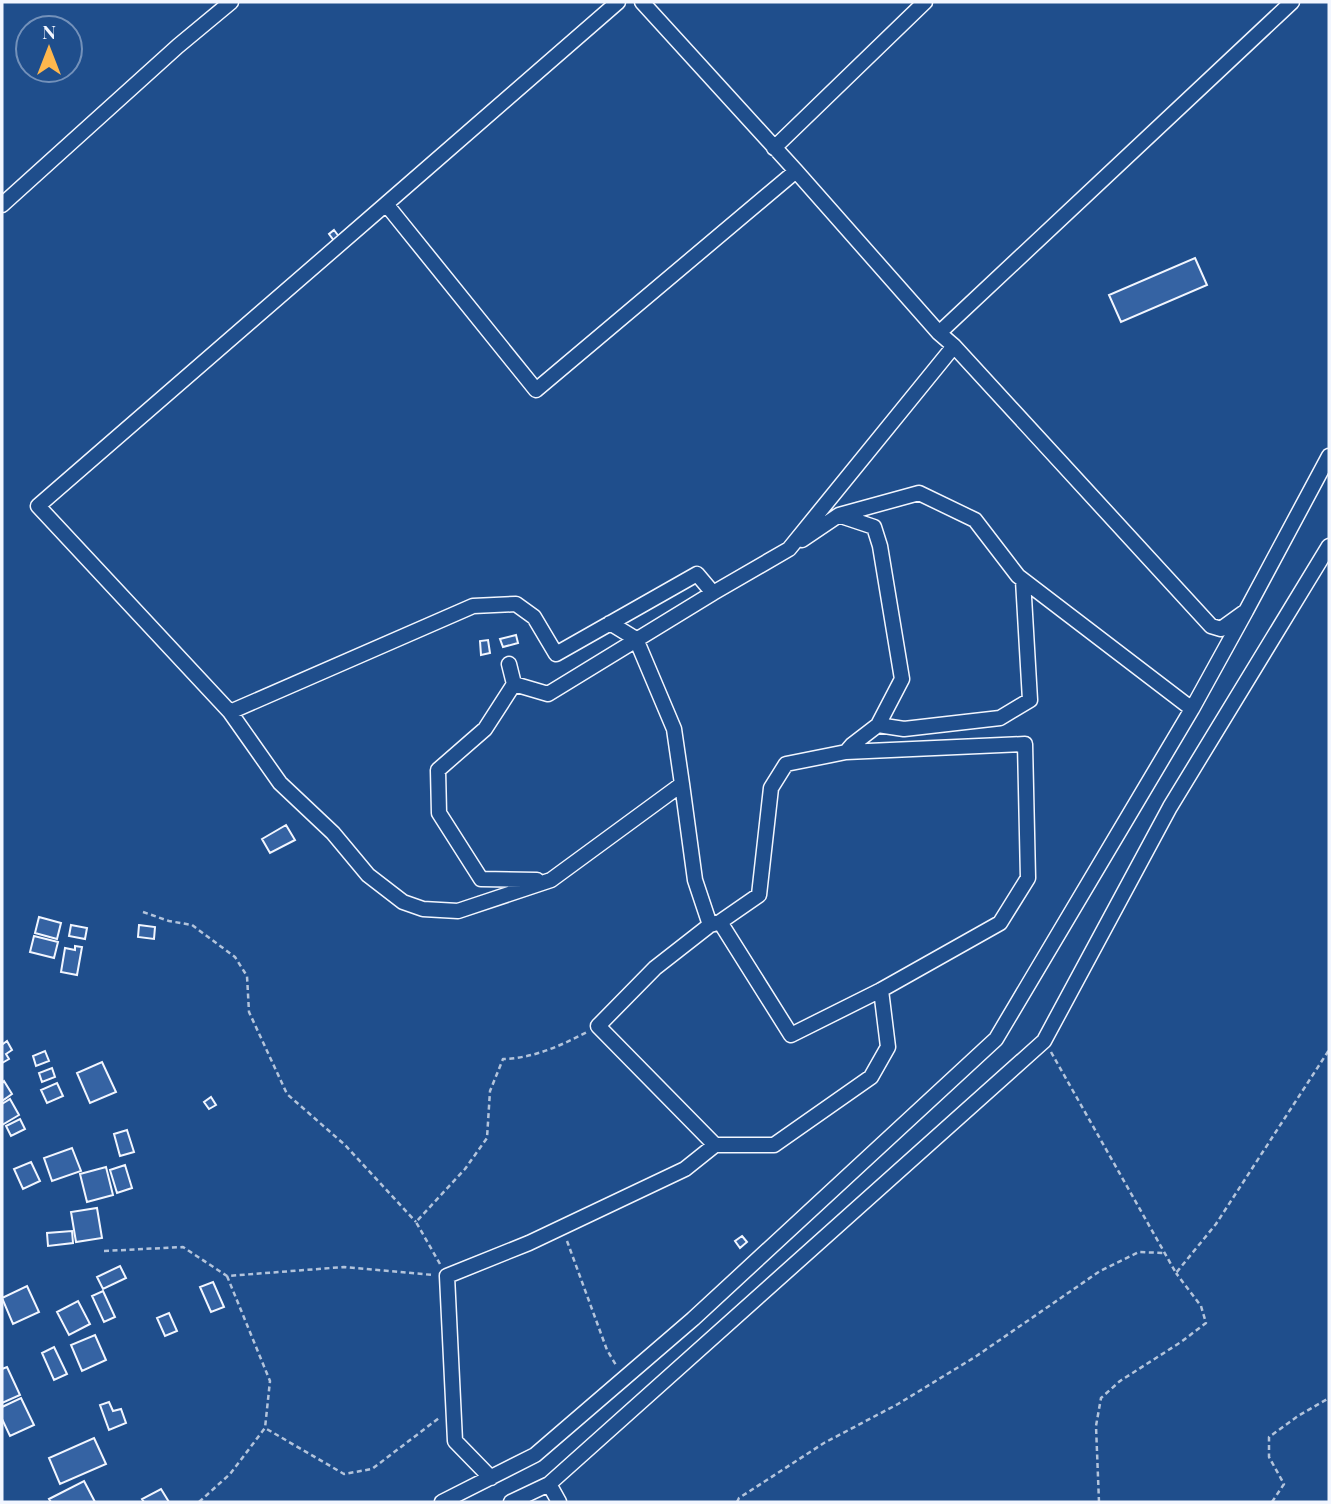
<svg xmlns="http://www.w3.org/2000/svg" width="1331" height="1504" font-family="'Playfair Display',serif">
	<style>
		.building { fill: #3563a3; stroke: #f2f6ff; stroke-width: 2 }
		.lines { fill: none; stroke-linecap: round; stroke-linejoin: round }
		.street-casing { stroke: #f2f6ff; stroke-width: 17 }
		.path { stroke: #b3c4dc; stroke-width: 2.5; stroke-dasharray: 5 3.5; stroke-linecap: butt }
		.street { stroke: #1f4e8c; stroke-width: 14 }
	</style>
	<rect width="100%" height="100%" fill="#1f4e8c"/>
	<path class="building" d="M334,230L340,238L335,242L329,234Z
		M1195,258L1207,285L1121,322L1109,295Z
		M516,635L518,643L503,647L500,639Z
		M488,640L490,653L481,655L480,641Z
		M286,825L295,840L270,853L262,839Z
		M39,917L61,923L57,939L35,933Z
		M71,925L87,928L85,939L69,936Z
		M139,925L155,927L154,939L138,937Z
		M34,936L58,942L54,958L30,952Z
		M75,946L82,947L77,975L61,972L65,948L75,950Z
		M7,1041L12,1050L6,1054L9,1059L2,1063V1043L3,1044Z
		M45,1051L49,1061L36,1066L33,1056Z
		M102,1062L116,1092L90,1103L77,1073Z
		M52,1068L55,1077L42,1082L39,1073Z
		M4,1081L12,1094L2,1101V1083Z
		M57,1083L63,1096L47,1103L41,1090Z
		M211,1097L216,1105L209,1109L204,1102Z
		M10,1099L19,1115L2,1125V1104Z
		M20,1119L25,1129L11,1136L6,1126Z
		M127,1130L134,1152L120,1156L114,1134Z
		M72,1148L81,1171L52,1181L44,1158Z
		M31,1162L40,1181L23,1189L14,1169Z
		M125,1165L132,1188L117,1193L110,1170Z
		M106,1167L113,1195L87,1202L80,1174Z
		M97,1208L102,1238L76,1242L71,1212Z
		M72,1231L73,1243L48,1246L47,1233Z
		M742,1236L747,1242L740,1248L735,1241Z
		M120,1266L126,1278L103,1289L97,1277Z
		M213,1282L224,1307L211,1312L200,1287Z
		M27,1286L39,1312L13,1324L2,1298Z
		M103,1291L115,1317L104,1322L92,1296Z
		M78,1301L90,1324L69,1335L57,1312Z
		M169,1313L177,1331L165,1336L157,1318Z
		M95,1335L106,1360L82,1371L71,1345Z
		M54,1347L67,1374L54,1380L42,1353Z
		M7,1367L20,1395L2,1403V1369Z
		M21,1398L34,1425L10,1436L2,1419V1407Z
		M109,1402L113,1411L121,1409L126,1423L109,1430L100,1405Z
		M94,1438L106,1464L60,1484L49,1458Z
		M84,1481L95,1502H51L49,1499Z
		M161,1489L169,1502H144L142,1499Z"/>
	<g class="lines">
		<g class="street-casing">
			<path id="street" d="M618,2L386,204L536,390L796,171
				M642,2L796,171L939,333L954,346L1211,626L1221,629L1246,611L1329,456
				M774,148L925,2
				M386,204L38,506L230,712L473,606L516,604L534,617L556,654L697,574L713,593L789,549L954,346
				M2,205L178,46L231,2
				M939,333L1292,2
				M841,516L874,527L880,546L902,679L878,725
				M802,540L839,515L919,493L975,520L1018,576L1192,709
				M509,664L514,684L548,694L713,593
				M514,684L485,729L438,770L439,813L481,879L537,880
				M230,712L280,783L333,833L368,875L403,902L423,909L458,911L551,880L682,784L674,729L636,639L610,623
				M682,784L695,880L710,925L720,922L759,895L771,788L786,764L846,752L852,745L878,725L904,729L1000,718L1030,700L1023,580
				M720,922L791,1035L881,990L1000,923L1028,878L1025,744L846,752
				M710,925L655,968L598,1026L715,1145H774L871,1077L888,1047L881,990
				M491,1478L455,1441L447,1276L529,1243L685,1169L715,1145
				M549,1484L559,1502
				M442,1502L535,1455L693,1319L996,1039L1192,709L1246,611
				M511,1502L549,1484L1044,1041L1170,807L1329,546"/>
		</g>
		<path class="path" d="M143,912L169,921L192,925L235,957L247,976L249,1012L287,1094L345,1145L416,1222
			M1051,1052L1176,1273L1216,1224L1329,1050
			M567,1241L607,1350L616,1365
			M104,1251L183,1247L227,1276L344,1267L433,1275
			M440,1264L416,1222L465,1169L487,1138L490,1091L503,1059C534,1058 560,1046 587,1032
			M227,1276L270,1381L265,1428
			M199,1502L230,1474L265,1428L344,1474L372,1469L439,1418
			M737,1502L739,1498L824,1443L898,1404L975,1357L1100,1271L1139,1252L1164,1253
			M1099,1502L1096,1426L1101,1398L1120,1381L1181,1342L1206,1323L1201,1306L1176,1273
			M1272,1502L1284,1484L1269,1457V1437L1298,1416L1329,1398"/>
		<use href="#street" class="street"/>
	</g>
	<rect width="1331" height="1504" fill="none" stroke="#f2f6ff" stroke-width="7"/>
	<g transform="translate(49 49)"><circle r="33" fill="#1f4e8c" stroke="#7391ba" stroke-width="2"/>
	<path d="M0-5L12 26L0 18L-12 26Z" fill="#ffb74d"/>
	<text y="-10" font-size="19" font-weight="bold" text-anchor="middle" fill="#f2f6ff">N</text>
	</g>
</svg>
